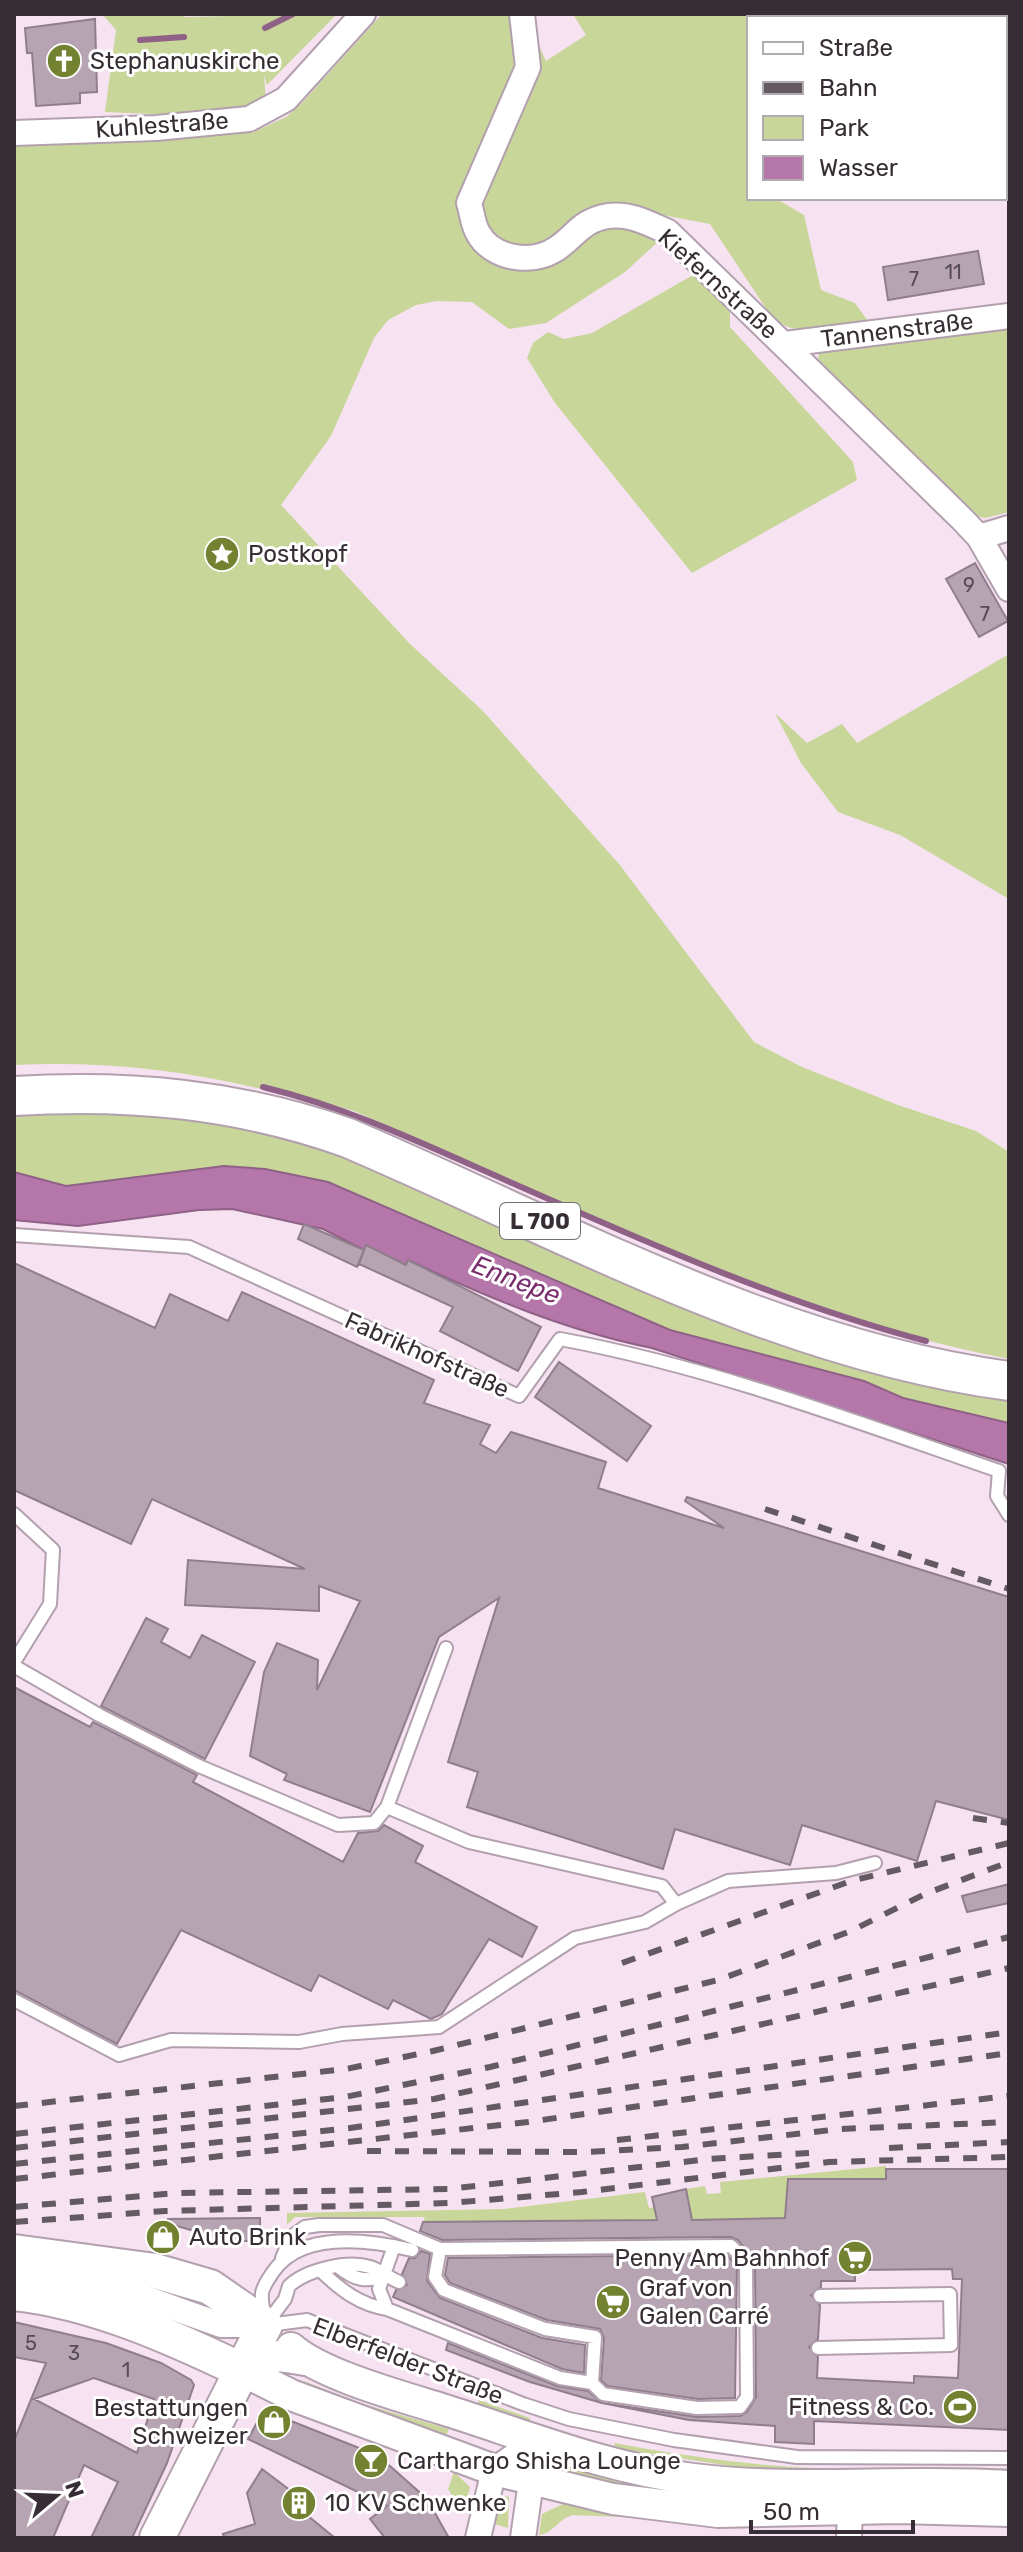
<svg xmlns="http://www.w3.org/2000/svg" width="1023" height="2552" font-family="Rubik,sans-serif">
	<style>
		.green { fill: #c8d699 }
		.water { fill: #b577a9; stroke: #8f6186; stroke-width: 2 }
		.lines { fill: none; stroke-linecap: round; stroke-linejoin: round }
		.stream { stroke: #8f6186; stroke-width: 6 }
		.building { fill: #b7a4b2; stroke: #907e8c; stroke-width: 2; fill-rule: evenodd }
		.service-casing { stroke: #b2a0ae; stroke-width: 16 }
		.minor-casing { stroke: #b2a0ae; stroke-width: 28 }
		.tertiary-casing { stroke: #b2a0ae; stroke-width: 34 }
		.secondary-casing { stroke: #b2a0ae; stroke-width: 38 }
		.primary-casing { stroke: #b2a0ae; stroke-width: 42 }
		.service { stroke: #fff; stroke-width: 12 }
		.minor { stroke: #fff; stroke-width: 24 }
		.tertiary { stroke: #fff; stroke-width: 30 }
		.secondary { stroke: #fff; stroke-width: 34 }
		.primary { stroke: #fff; stroke-width: 38 }
		.rail { stroke: #645a62; stroke-width: 6; stroke-dasharray: 14 14; stroke-linecap: butt }
		.labels { text-anchor: middle; dominant-baseline: central; stroke-width: 6; stroke-linejoin: round; paint-order: stroke }
		.number-label { font-size: 20px; fill: #564c54 }
		.shield { fill: #fff; stroke: #726d71; stroke-width: 2 }
		.shield-label { font-size: 22px; font-weight: bold; fill: #362e34 }
		.poi-label { font-size: 24px; fill: #362e34; stroke: #fff; text-anchor: start }
		.street-label { font-size: 24px; fill: #362e34; stroke: #fff }
		.water-label { font-size: 26px; font-style: italic; fill: #792e6e; stroke: #fff }
	</style>
	<rect width="100%" height="100%" fill="#f6e2f1"/>
	<path class="green" d="M102,14H185L184,17L337,14L267,85L264,75L266,102L197,116L105,112L116,30Z
		M382,14H524L546,61L586,35L573,14H1009V154H1005V18H749V198H775L804,215L821,290L855,303L870,324C837,328 797,341 771,316L710,224L625,208L507,265L620,220L661,239L625,272L546,323L509,329L472,302L436,301L416,305L388,320L374,338L331,436L281,505L410,644L483,711L619,864L754,1042L802,1067L898,1105L976,1131L1009,1152V1359C782,1316 567,1205 354,1111L262,1085L261,1089C180,1069 97,1061 14,1065V133L249,119L252,133L286,117L302,103Z
		M693,275L730,311V327L853,462L857,480L692,573L555,403L527,358L533,343L548,332L564,339L592,333Z
		M1005,325L1009,338V512L985,518L974,515L818,360L819,353Z
		M1009,654V899L900,835L838,812L801,763L775,713L807,743L842,724L857,743Z
		M44,1106L213,1119L343,1154L1009,1398V1423L903,1398L864,1381L670,1330L328,1182L265,1169L224,1166L66,1186L14,1172V1108Z
		M886,2166V2179H788L785,2219L423,2222L425,2217H295L287,2225V2213L504,2209L645,2192L649,2208L674,2204L687,2194L686,2189L705,2186L707,2194L721,2193L720,2182Z
		M304,2381L356,2402L449,2429L446,2436C399,2416 350,2404 301,2386Z
		M479,2400L530,2418V2421L522,2424L476,2408Z
		M615,2443C674,2454 733,2463 793,2467C865,2471 937,2465 1009,2469V2475L763,2471L614,2448Z
		M561,2465L607,2477L775,2502L651,2494L556,2471Z
		M454,2472L470,2487L463,2513L448,2489Z
		M500,2495L509,2497L508,2528L491,2523Z
		M567,2502L649,2518L573,2515C559,2518 554,2533 539,2535L542,2514Z"/>
	<path class="water" d="M224,1166L265,1169L328,1182L670,1330L864,1381L903,1398L1009,1423V1464L652,1348C567,1331 486,1297 408,1260L406,1265L366,1246L364,1250L323,1229L232,1209L199,1210L78,1226L14,1220V1172L66,1186Z"/>
	<g class="lines">
		<path class="stream" d="M265,28L293,14
			M140,40L184,37
			M263,1087C350,1108 430,1147 512,1183C648,1243 782,1303 926,1341"/>
	</g>
	<path class="building" d="M95,19L97,92L80,93V103L36,106L32,53H27L25,28Z
		M978,251L984,284L888,300L883,267Z
		M975,563L1008,621L979,637L946,579Z
		M304,1224L364,1250L357,1267L298,1239Z
		M366,1245L406,1265L408,1260L541,1327L518,1371L440,1331L453,1307L359,1264Z
		M14,1263L155,1328L170,1294L228,1321L242,1292L434,1380L424,1403L490,1425L480,1444L496,1453L511,1432L606,1462L598,1488L724,1528L685,1501L687,1497L1009,1597V1820L936,1801L917,1861L802,1825L790,1865L675,1829L663,1869L467,1807L478,1772L448,1762L499,1598L439,1637L370,1812L284,1780L287,1774L250,1756L264,1672L277,1643L318,1660L317,1690L360,1601L319,1586V1611L185,1605L188,1560L305,1569L152,1499L131,1544L14,1490Z
		M559,1362L651,1426L627,1461L535,1397Z
		M146,1618L168,1629L161,1642L190,1658L202,1635L255,1662L205,1759L101,1706Z
		M14,1687L90,1727L93,1722L197,1775L193,1782L343,1862L358,1833L378,1831L384,1825L423,1846L415,1862L537,1927L522,1957L489,1939L442,2014L431,2019L393,2000L388,2009L319,1975L311,1991L181,1930L117,2044L14,1990Z
		M1009,1884V1903L967,1912L962,1896Z
		M886,2169H1009V2430L814,2421V2444L775,2442V2426L689,2420L602,2403L697,2417L740,2416L747,2412L756,2397L755,2262L738,2240L731,2237L442,2240L420,2231L423,2222L657,2220L652,2197L686,2189L692,2220L785,2218L788,2179H886ZM952,2269L953,2279H962L958,2378L914,2376V2383L817,2378L818,2357L809,2347L818,2339L820,2305L811,2295L821,2287V2281H855V2270Z
		M260,2218V2241H228L167,2223L168,2219Z
		M421,2251L430,2254L427,2281L440,2298L542,2338L585,2345L584,2373L562,2369L393,2297L396,2290L407,2285L402,2274L409,2258H415Z
		M727,2255L737,2266L735,2398L698,2399L607,2386L601,2380L604,2338L600,2329L547,2320L450,2283L445,2275L448,2258Z
		M14,2322L106,2343L161,2363L191,2380L194,2385L167,2463L132,2538H91L118,2482L84,2465L53,2538H14V2441L46,2363L14,2357ZM94,2378L154,2399L137,2453L34,2399Z
		M448,2343L557,2386L588,2391L602,2403L530,2382L446,2350Z
		M271,2413L364,2450L390,2466L427,2499L449,2538H385L370,2519L387,2506L248,2439L260,2417Z
		M262,2469L307,2503L302,2511L335,2538H224L223,2534L255,2524L247,2493Z"/>
	<g class="lines">
		<g class="service-casing">
			<path id="service" d="M14,1235L189,1247L519,1396L560,1339C711,1367 854,1421 999,1471L997,1496L1009,1515
				M14,1514L53,1550L50,1604L14,1662
				M14,1666L99,1715L199,1766L338,1825L374,1823L387,1807L469,1842L662,1886L676,1904
				M387,1807L446,1648
				M14,2000L119,2055L171,2040L299,2042L342,2034L439,2027L575,1938L645,1922L676,1904L728,1881L836,1873L875,1863
				M440,2249L435,2277L444,2290L545,2329L595,2337L592,2383
				M282,2258L291,2237L305,2227L319,2225H383L440,2249L731,2246L746,2262L747,2397L740,2407L697,2408L603,2394L592,2383L560,2378L387,2309C360,2305 341,2290 322,2272
				M340,2268C355,2280 366,2282 385,2276
				M387,2309L379,2289L394,2246
				M264,2318C264,2311 261,2301 262,2293C263,2286 269,2278 273,2272C302,2230 369,2240 412,2250
				M267,2323L285,2299L289,2286C306,2270 347,2260 370,2267C380,2270 389,2278 399,2282
				M268,2325L307,2320L523,2404L569,2419L674,2440L797,2457L1009,2458
				M818,2348L951,2345L950,2294L820,2296"/>
		</g>
		<g class="minor-casing">
			<path id="minor" d="M522,14L528,67L469,203C472,212 473,225 478,233C492,259 532,265 556,249C576,236 580,221 608,216C630,213 648,223 668,232L962,519L979,537L1009,589
				M14,133L156,128L249,119L286,99L363,14
				M785,344L1009,316
				M979,537L1009,528
				M14,2270L84,2281L134,2294L221,2325H265
				M478,2538L494,2470L537,2440
				M523,2538L537,2440
				M849,2538L850,2511"/>
		</g>
		<g class="tertiary-casing">
			<path id="tertiary" d="M291,2348C322,2375 400,2396 442,2409C525,2435 605,2468 693,2479C797,2492 904,2479 1009,2486
				M305,2360C277,2355 265,2352 243,2371L291,2395L494,2470L613,2499L718,2512L898,2508L1009,2511"/>
		</g>
		<g class="secondary-casing">
			<path id="secondary" d="M14,2252L155,2271L210,2287L265,2325L157,2538
				M14,2293C92,2301 172,2337 243,2371"/>
		</g>
		<g class="primary-casing">
			<path id="primary" d="M14,1096C130,1089 238,1099 348,1138C561,1229 776,1350 1009,1381"/>
		</g>
		<use href="#service" class="service"/>
		<use href="#minor" class="minor"/>
		<use href="#tertiary" class="tertiary"/>
		<use href="#secondary" class="secondary"/>
		<use href="#primary" class="primary"/>
		<path class="rail" d="M765,1509L1009,1589
			M973,1818L1009,1823
			M622,1963L851,1881L1009,1843
			M14,2106L346,2069L433,2051L718,1980L851,1931L925,1894L1009,1862
			M14,2134L345,2097L490,2067L1009,1937
			M617,2140L1009,2096
			M14,2148L434,2099L1009,1968
			M889,2148L1009,2142
			M367,2151L586,2152L682,2147L840,2129L1009,2122
			M14,2164L350,2128L1009,2032
			M14,2179L528,2122L1009,2053
			M14,2207L177,2193L449,2189L709,2159L809,2153
			M14,2222L165,2211L450,2203L582,2192L829,2162L1009,2157"/>
	</g>
	<defs>
		<g id="church-disc" transform="scale(1.8)"><circle r="9.5" fill="#738231" stroke="#fff"/><path d="M-1.2-6h2.4v3.5h3.3v2.4h-3.3V6h-2.4V-.1h-3.3v-2.4h3.3Z" fill="#fff"/></g>
		<g id="sight-disc" transform="scale(1.8)"><circle r="9.5" fill="#738231" stroke="#fff"/><path d="M0-6L1.8-2.2L6-1.7L2.9 1.2L3.7 5.4L0 3.3L-3.7 5.4L-2.9 1.2L-6-1.7L-1.8-2.2Z" fill="#fff"/></g>
		<g id="shop-disc" transform="scale(1.8)"><circle r="9.5" fill="#738231" stroke="#fff"/><path d="M-5-2.5h2.3a2.7 3.5 0 0 1 5.4 0H5L5.5 6h-11ZM-1.5-2.5h3a1.5 2.3 0 0 0-3 0Z" fill="#fff"/></g>
		<g id="supermarket-disc" transform="scale(1.8)"><circle r="9.5" fill="#738231" stroke="#fff"/><path d="M-6-5.5h2.5l.6 2H6L4.5 2H-2.5L-4.4-4H-6ZM-1.5 3.2a1.3 1.3 0 1 0 .1 0ZM3 3.2a1.3 1.3 0 1 0 .1 0Z" fill="#fff"/></g>
		<g id="stadium-disc" transform="scale(1.8)"><circle r="9.5" fill="#738231" stroke="#fff"/><path d="M0-5a6.5 5 0 1 0 0 10a6.5 5 0 1 0 0-10ZM-3.5-1.8h7v3.6h-7Z" fill="#fff"/></g>
		<g id="bar-disc" transform="scale(1.8)"><circle r="9.5" fill="#738231" stroke="#fff"/><path d="M-6-5H6L.8 .8V4.5H3.5V6h-7V4.5H-.8V.8Z" fill="#fff"/></g>
		<g id="building-disc" transform="scale(1.8)"><circle r="9.5" fill="#738231" stroke="#fff"/><path d="M-4-6H4V6H1V3H-1V6H-4ZM-2.5-4.3h1.7v1.8h-1.7ZM.8-4.3h1.7v1.8H.8ZM-2.5-1h1.7V.8h-1.7ZM.8-1h1.7V.8H.8Z" fill="#fff"/></g>
	</defs>
	<g fill-rule="evenodd">
		<use href="#church-disc" x="64" y="61"/>
		<use href="#sight-disc" x="222" y="554"/>
		<use href="#shop-disc" x="163" y="2237"/>
		<use href="#supermarket-disc" x="855" y="2258"/>
		<use href="#supermarket-disc" x="613" y="2302"/>
		<use href="#stadium-disc" x="960" y="2407"/>
		<use href="#shop-disc" x="274" y="2422"/>
		<use href="#bar-disc" x="371" y="2461"/>
		<use href="#building-disc" x="299" y="2503"/>
	</g>
	<g class="labels">
		<g class="number-label">
			<text x="953" y="272">11</text>
			<text x="914" y="279">7</text>
			<text x="969" y="585">9</text>
			<text x="985" y="614">7</text>
			<text x="31" y="2343">5</text>
			<text x="74" y="2353">3</text>
			<text x="126" y="2370">1</text>
		</g>
		<rect class="shield" x="500" y="1203" width="80" height="36" rx="6"/>
		<g class="shield-label">
			<text x="540" y="1221">L 700</text>
		</g>
		<g class="poi-label">
			<text x="90" y="61">Stephanuskirche</text>
			<text x="248" y="554">Postkopf</text>
			<text x="189" y="2237">Auto Brink</text>
			<text x="829" y="2258" text-anchor="end">Penny Am Bahnhof</text>
			<text x="639" y="2288">Graf von<tspan x="639" dy="28">Galen Carré</tspan></text>
			<text x="934" y="2407" text-anchor="end">Fitness &amp; Co.</text>
			<text x="248" y="2408" text-anchor="end">Bestattungen<tspan x="248" dy="28">Schweizer</tspan></text>
			<text x="397" y="2461">Carthargo Shisha Lounge</text>
			<text x="325" y="2503">10 KV Schwenke</text>
		</g>
		<g class="street-label">
			<text transform="translate(162 125) rotate(-4)">Kuhlestraße</text>
			<text transform="translate(718 284) rotate(42)">Kiefernstraße</text>
			<text transform="translate(897 330) rotate(-7)">Tannenstraße</text>
			<text transform="translate(427 1355) rotate(24)">Fabrikhofstraße</text>
			<text transform="translate(408 2361) rotate(21)">Elberfelder Straße</text>
		</g>
		<g class="water-label">
			<text transform="translate(516 1280) rotate(21)">Ennepe</text>
		</g>
	</g>
	<rect width="1023" height="2552" fill="none" stroke="#362e34" stroke-width="32"/>
	<rect x="747" y="16" width="260" height="184" fill="#ffffff" stroke="#afabae" stroke-width="2"/>
	<rect x="763" y="42" width="40" height="12" fill="#ffffff" stroke="#afabae" stroke-width="2"/>
	<text x="819" y="56" font-size="24" fill="#362e34">Straße</text>
	<rect x="763" y="82" width="40" height="12" fill="#645a62" stroke="#afabae" stroke-width="2"/>
	<text x="819" y="96" font-size="24" fill="#362e34">Bahn</text>
	<rect x="763" y="116" width="40" height="24" fill="#c8d699" stroke="#afabae" stroke-width="2"/>
	<text x="819" y="136" font-size="24" fill="#362e34">Park</text>
	<rect x="763" y="156" width="40" height="24" fill="#b577a9" stroke="#afabae" stroke-width="2"/>
	<text x="819" y="176" font-size="24" fill="#362e34">Wasser</text>
	<g transform="translate(56 2496) rotate(71)" stroke="#ffffff" stroke-width="6" paint-order="stroke">
	<path d="M0-6L14 30L0 20L-14 30Z" fill="#362e34"/>
	<text y="-12" font-size="22" font-weight="bold" text-anchor="middle" fill="#362e34">N</text>
	</g>
	<path d="M751 2520v12h162v-12" fill="none" stroke="#362e34" stroke-width="4"/>
	<text x="763" y="2520" font-size="24" fill="#362e34" stroke="#ffffff" stroke-width="6" paint-order="stroke">50 m</text>
</svg>
